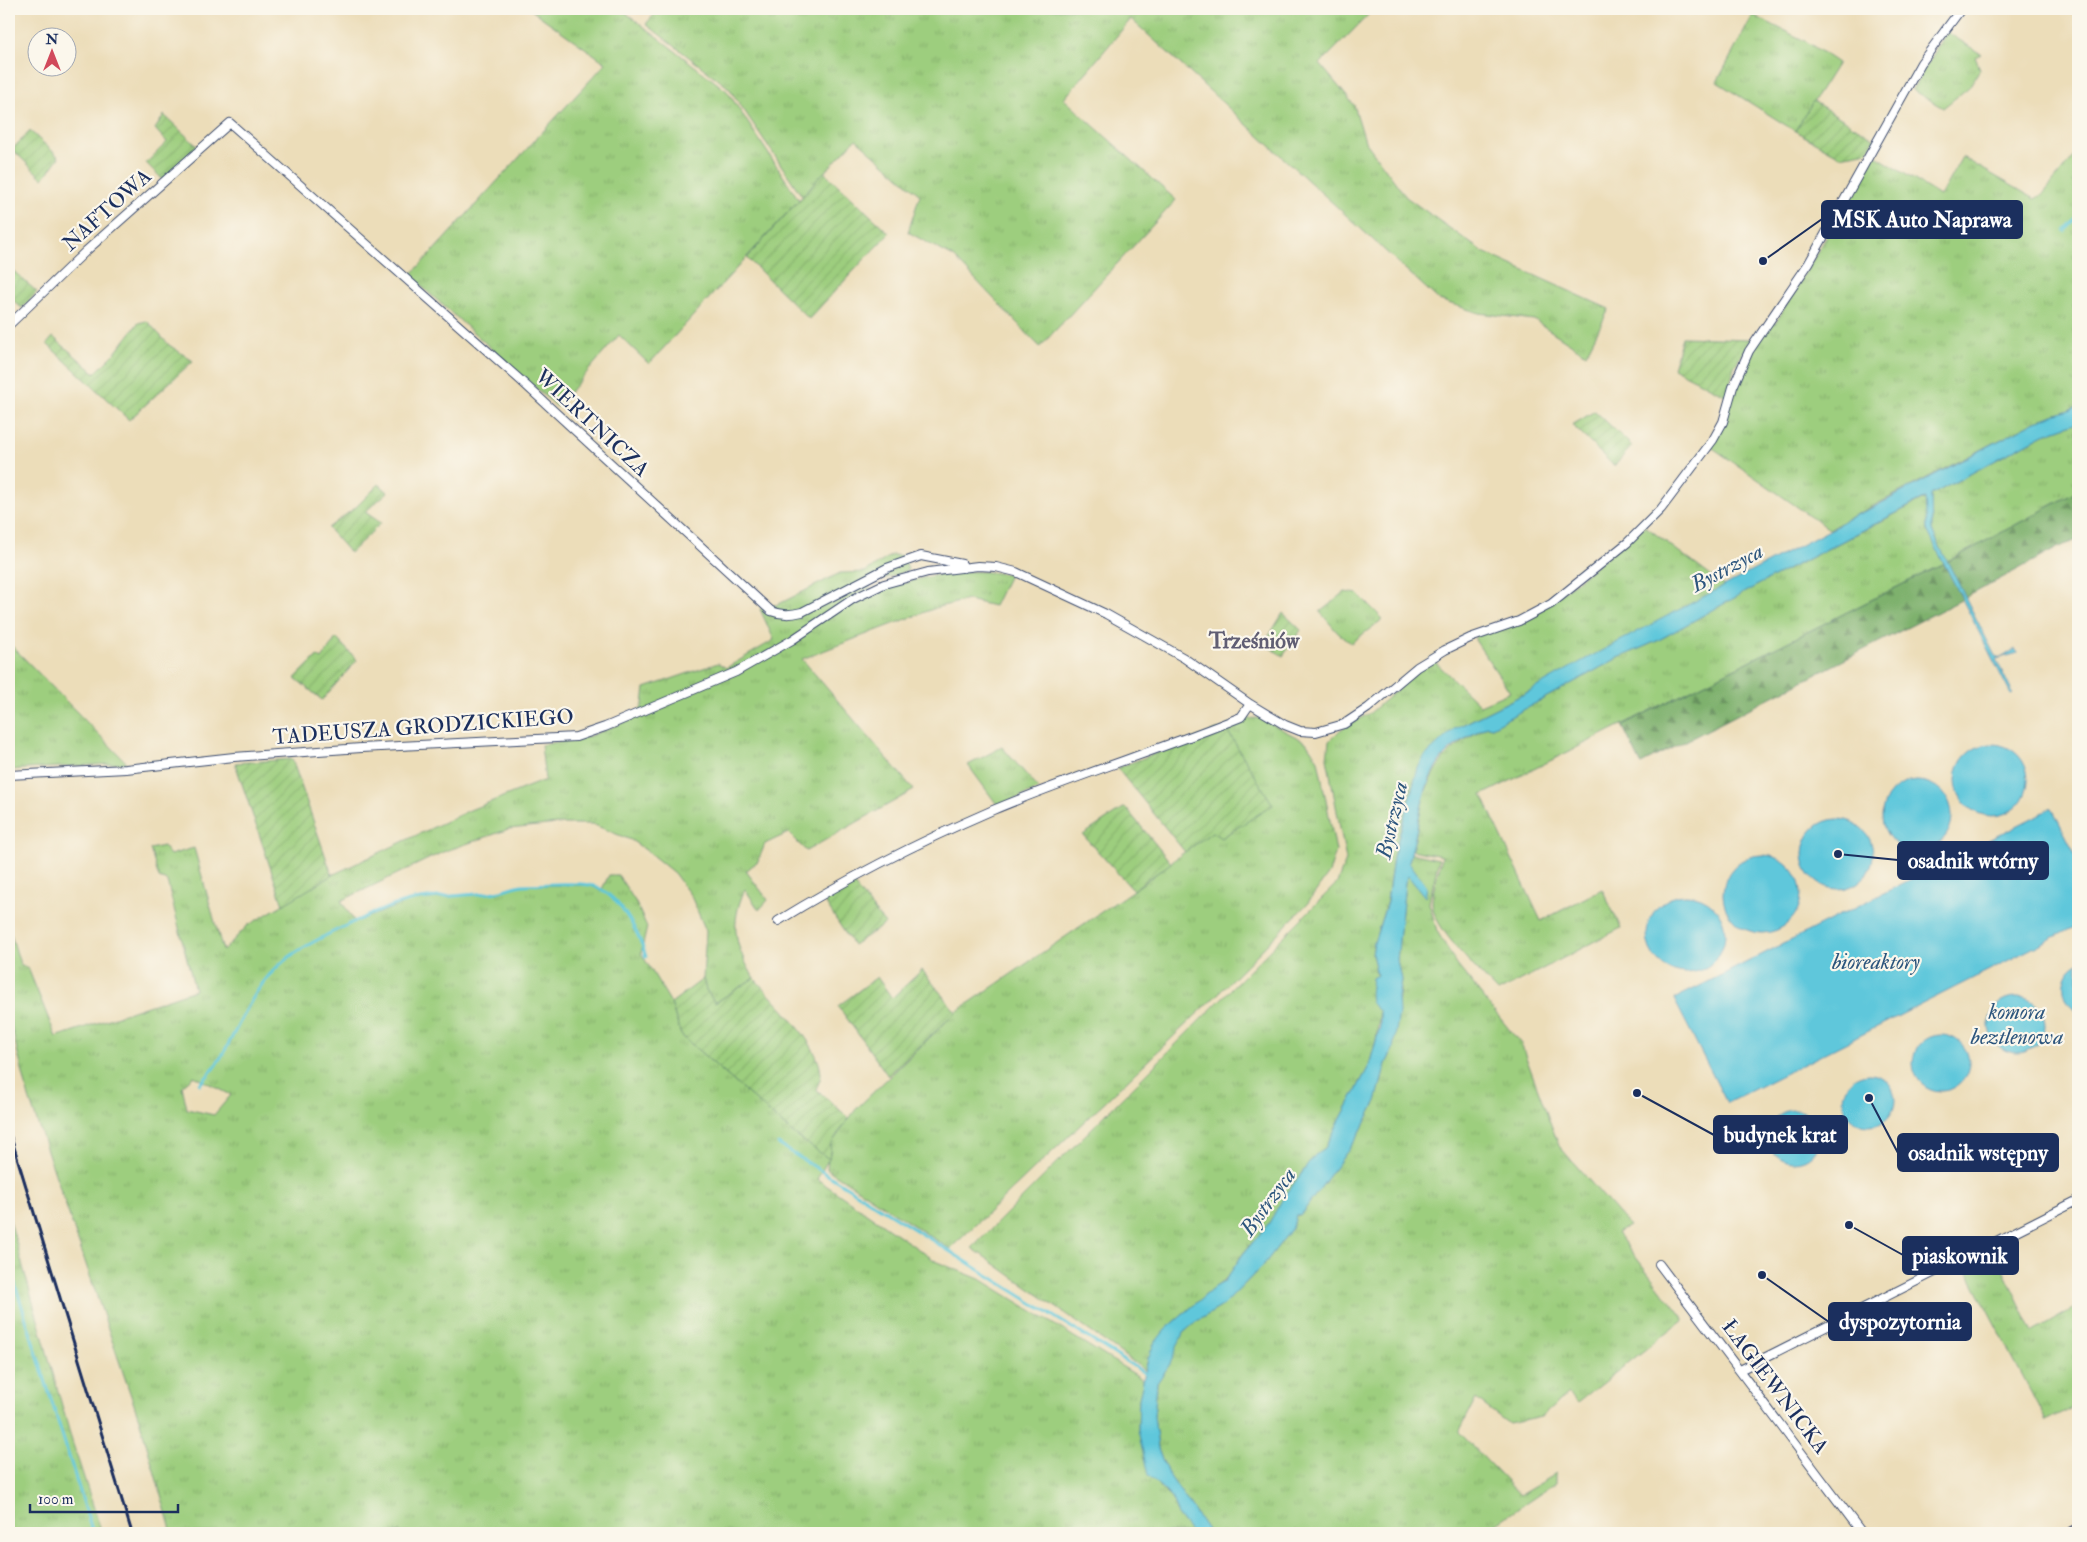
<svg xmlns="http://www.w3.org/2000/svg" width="2087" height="1542" font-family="'IM FELL Double Pica',serif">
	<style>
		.grass { fill: url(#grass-tufts); stroke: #5c7e6e; fill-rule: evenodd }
		.forest { fill: url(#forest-firs); stroke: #4c7066 }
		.garden { fill: url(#garden-furrows); stroke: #5c7e6e }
		.water { fill: #5fc7db; stroke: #3d7b9c }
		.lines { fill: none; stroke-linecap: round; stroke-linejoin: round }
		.stream { stroke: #5fc7db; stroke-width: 3 }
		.minor-casing { stroke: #3a496c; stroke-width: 10 }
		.secondary-casing { stroke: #3a496c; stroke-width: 14 }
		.minor { stroke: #fff; stroke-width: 8 }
		.secondary { stroke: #fee5c5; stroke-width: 11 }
		.rail { stroke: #1b2f5e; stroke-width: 3 }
		.labels { text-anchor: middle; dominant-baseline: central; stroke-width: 4.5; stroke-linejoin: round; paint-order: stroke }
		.street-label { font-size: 21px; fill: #1b2f5e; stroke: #fbf7ec }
		.water-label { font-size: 22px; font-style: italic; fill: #2c557d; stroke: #fbf7ec }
		.neighbourhood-label { font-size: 22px; font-weight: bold; fill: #605e73; stroke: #fbf7ec }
		.leader { fill: none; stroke: #1b2f5e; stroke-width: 2 }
		.callout-dot { fill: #1b2f5e; stroke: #fbf7ec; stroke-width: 2 }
		.callout { fill: #1b2f5e; stroke: #1b2f5e; stroke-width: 2 }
		.callout-label { font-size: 22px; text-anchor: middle; font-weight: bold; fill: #fff }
	</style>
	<defs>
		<pattern id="grass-tufts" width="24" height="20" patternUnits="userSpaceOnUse" patternTransform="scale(1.25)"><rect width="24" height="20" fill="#9dce7e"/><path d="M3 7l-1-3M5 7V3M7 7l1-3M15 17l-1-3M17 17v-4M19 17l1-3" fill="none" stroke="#87b16f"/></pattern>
		<pattern id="forest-firs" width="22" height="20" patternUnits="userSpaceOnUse" patternTransform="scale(1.25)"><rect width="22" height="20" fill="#7eb16d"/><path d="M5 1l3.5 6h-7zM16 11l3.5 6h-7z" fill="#66905d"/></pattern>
		<pattern id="garden-furrows" width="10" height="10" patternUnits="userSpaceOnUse" patternTransform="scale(1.25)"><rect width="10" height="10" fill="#9dce7e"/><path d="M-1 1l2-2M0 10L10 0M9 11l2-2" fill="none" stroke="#87b16f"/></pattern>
	</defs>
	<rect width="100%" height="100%" fill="#fbf7ec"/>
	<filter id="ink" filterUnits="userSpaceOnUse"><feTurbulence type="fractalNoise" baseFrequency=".02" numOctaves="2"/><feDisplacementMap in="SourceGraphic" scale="10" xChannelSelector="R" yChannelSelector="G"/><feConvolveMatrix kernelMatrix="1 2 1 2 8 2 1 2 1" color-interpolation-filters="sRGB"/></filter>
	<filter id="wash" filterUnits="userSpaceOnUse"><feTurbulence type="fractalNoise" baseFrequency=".0096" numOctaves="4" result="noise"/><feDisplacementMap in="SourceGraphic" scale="20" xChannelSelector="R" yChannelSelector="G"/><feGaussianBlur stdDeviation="1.12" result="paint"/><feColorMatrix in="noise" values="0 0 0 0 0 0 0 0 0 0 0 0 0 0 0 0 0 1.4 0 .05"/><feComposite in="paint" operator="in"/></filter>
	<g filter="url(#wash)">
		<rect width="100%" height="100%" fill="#ecddb9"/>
		<path class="grass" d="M530,9H621L727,91L799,200L649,364L619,335L557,407L410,276L606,63Z
			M659,9H1374L1320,64L1354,105L1365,141L1406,197L1483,252L1609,309L1586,354L1534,320L1479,313L1439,300L1131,19L1064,99L1176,200L1040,347L955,258L908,232L920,195L856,139L802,196L729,88L646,24Z
			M1753,15L1807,42L1838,63L1795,131L1717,82Z
			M1947,32L1981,54L1975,57L1980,69L1969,87L1943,108L1912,90Z
			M2078,151V407L2036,421L1829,529L1710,446L1744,360L1772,320L1775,324L1875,155L1940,196L1962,157L2035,199L2044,193Z
			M2078,422V491L1947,562L1932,530L1931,495L2044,434Z
			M1926,498L1927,530L1945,563L1482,795L1541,921L1602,889L1621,928L1498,992C1481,973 1431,927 1432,902C1433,887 1439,871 1442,856L1412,850C1417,835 1418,819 1422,804C1433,762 1450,748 1487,726L1492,727L1616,659L1657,641L1754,587Z
			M1645,526L1724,586L1526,693L1454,729L1413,785L1393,857L1387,901L1374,943L1372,954L1377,975L1372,978V985L1380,1010L1376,1040L1369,1066L1324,1150C1306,1161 1281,1203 1269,1223C1262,1234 1250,1244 1242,1255C1234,1267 1228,1280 1215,1287L1165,1330L1148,1358L1145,1370L972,1248L1337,883L1346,860L1327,758L1329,741L1340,730L1370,713L1432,659L1480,705L1510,692L1475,640L1476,633L1522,616L1553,600Z
			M892,555L904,556L908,570L869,585L871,594C914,578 963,565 1009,575L994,606L968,600L938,607L802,659L914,790L806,851L788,833L765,844L758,861L746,871L768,900L759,910L745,889C729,925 735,946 754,978L715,1003L706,990L703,979L706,931L691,896L674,873L647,851L631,840L592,824H557L509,829L443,852L341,901L355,922L410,901L497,892L521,885H590L601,891L609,875H618L635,901L647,927L641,953L671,1003L681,1035L795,1135L829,1158L831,1144L856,1109L956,1012L1145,882L1212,831L1272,805L1225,727L1242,719L1260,718L1306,742L1318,760L1336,851L1329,873L1307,904L1217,995L950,1249L827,1169L828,1160L817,1179L937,1262L982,1280L1144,1380L1139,1399L1138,1430L1143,1449L1160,1488L1172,1498L1178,1516L1191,1533H172L140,1422L29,1098L9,1017V928L20,964L28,968L56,1037L195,990L167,881L159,878L150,849L163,846L170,855L194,848L223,951L247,926L332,875L470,810L545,780L541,745L590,736L637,717L643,704L645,688L718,663L726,668L774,640L760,609L779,604L840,573L865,572ZM194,1076L231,1095L214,1115L187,1109L182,1086Z
			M1345,592L1358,594L1383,619L1351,643L1338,633L1320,612Z
			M9,643L127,763L9,770Z
			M1002,747L1039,789L998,806L968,765Z
			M1411,853L1439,859L1429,903L1437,931L1457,965L1521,1044L1559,1146L1629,1226L1617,1233L1684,1319L1577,1403L1568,1394L1541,1417L1509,1424L1476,1399L1459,1432L1520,1495L1556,1474V1483L1482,1533H1209L1167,1472L1158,1448L1154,1416L1157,1383L1183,1333L1197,1321L1224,1305L1265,1263L1293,1227L1296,1215L1300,1216L1357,1138L1376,1101L1386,1064L1393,1049L1401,980L1397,960L1405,882Z
			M9,1217L72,1441L102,1533H9Z
			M1992,1247L2033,1332L2078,1306V1405L2046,1421L1963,1263Z"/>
		<path class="forest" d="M2078,491V540L2063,545L1965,598L1947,562Z
			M1945,563L1963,599L1641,764L1622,725Z"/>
		<path class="garden" d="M1813,101L1875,139L1868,151L1840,156L1795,131Z
			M164,115L197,146L163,180L146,163L167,142L155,129Z
			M30,131L59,157L43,179L12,149Z
			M824,172L889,233L809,319L747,258Z
			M9,267L37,292L22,308L9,297Z
			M147,321L169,345L193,361L129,420L47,344L53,337L95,373L115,353L138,323Z
			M1682,337L1752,339L1734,367L1727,396L1673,368Z
			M1595,411L1632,446L1614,466L1572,425Z
			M379,484L388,492L365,512L381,523L350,553L328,528L356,507Z
			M1283,613L1301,630L1283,656L1264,644Z
			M336,638L357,660L322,700L295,678L317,656L322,659Z
			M1225,727L1273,805L1221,838L1212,832L1185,852L1117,768Z
			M292,759L332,875L283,905L235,763Z
			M1125,807L1171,863L1133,890L1083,835Z
			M854,885L885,924L853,945L822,898Z
			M922,970L956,1012L888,1076L838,1006L877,977L892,998Z
			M754,978C775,1002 819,1042 821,1074C821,1079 818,1084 816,1089L849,1118L831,1144L829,1159L795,1135L681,1035L671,1003L703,979L706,990L715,1003Z"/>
		<path class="water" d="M2078,407V422L2044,434L1931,495L1932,530L1935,537L1995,656L2001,658L2015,649L2018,653L1996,659L2013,694L2011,695L1927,530L1925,498L1754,587L1657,641L1616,659L1492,727L1487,726C1471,735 1454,744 1442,758C1421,784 1420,822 1411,853L1409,862L1427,887L1425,897L1408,876L1405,882L1397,960L1401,980L1398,997L1399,1013L1393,1049L1386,1064L1376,1101L1357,1138L1300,1216L1296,1215L1293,1227L1265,1263L1224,1305L1197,1321L1183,1333L1170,1364L1157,1383L1154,1416L1158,1448L1167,1472L1209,1533H1191L1178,1516L1172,1498L1148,1475L1138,1430L1139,1399L1148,1358L1154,1344L1165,1330L1215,1287L1224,1282L1243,1254L1269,1223L1282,1200L1315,1155L1324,1150L1369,1066L1380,1026V1011C1366,1003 1371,990 1372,978L1377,975L1372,954L1374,943L1387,902L1393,857L1418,768L1424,757L1454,729L1526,693L1584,660L1837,526L1843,521L1874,507L2036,421Z
			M1956 780a36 36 0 1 1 72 0a36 36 0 1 1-72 0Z
			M1882 816a35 35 0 1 1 70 0a35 35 0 1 1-70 0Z
			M2052,808L2078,860V925L1727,1103L1674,999Z
			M1803 854a35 35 0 1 1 70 0a35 35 0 1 1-70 0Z
			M1723 894a39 39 0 1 1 78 0a39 39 0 1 1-78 0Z
			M1647 934a39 39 0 1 1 78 0a39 39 0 1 1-78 0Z
			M2078,963V1013C2061,1001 2057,974 2078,963Z
			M1989 1025a28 28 0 1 1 56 0a28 28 0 1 1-56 0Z
			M1913 1063a28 28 0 1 1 56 0a28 28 0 1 1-56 0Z
			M1843 1100a26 26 0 1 1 52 0a26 26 0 1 1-52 0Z
			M1768 1136a26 26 0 1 1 52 0a26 26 0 1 1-52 0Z"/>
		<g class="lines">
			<path class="stream" d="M2065,231L2078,217
				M200,1084C236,1049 242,995 284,961C307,942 385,905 414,900C441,895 469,896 496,892C505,890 513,886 522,885C535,884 579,883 590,885C617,891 639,932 646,957
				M778,1144L1146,1374
				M9,1265L93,1533"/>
		</g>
	</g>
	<g filter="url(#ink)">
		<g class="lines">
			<g class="minor-casing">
				<path id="minor" d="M9,325L86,251L230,123L518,378L771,611C782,615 790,615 802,612L887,568L921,556L962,564L964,568
					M9,775L126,769L234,757L361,748L576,737L605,727L736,672L792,640L853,599L884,584L928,572L978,566L996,567L1016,572L1106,614L1184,658L1250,704L1285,725L1300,731L1316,732L1344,724L1368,708L1417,667L1445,650L1470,638L1519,621L1551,604L1627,543L1661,509L1713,440L1723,422L1733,387L1749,351L1809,263L1921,63L1961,9
					M778,921C846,879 919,842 993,810C1074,776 1159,750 1241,717L1250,704
					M1659,1264L1862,1533
					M1740,1370L2078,1200"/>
			</g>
			<g class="secondary-casing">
				<path id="secondary" d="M2072,1533L2078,1530"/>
			</g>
			<use href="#minor" class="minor"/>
			<use href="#secondary" class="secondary"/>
			<path class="rail" d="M9,1131L132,1533"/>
		</g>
	</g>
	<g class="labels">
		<g class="street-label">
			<text transform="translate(107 210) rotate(-42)">NAFTOWA</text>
			<text transform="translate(592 423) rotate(43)">WIERTNICZA</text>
			<text transform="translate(423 727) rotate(-4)">TADEUSZA GRODZICKIEGO</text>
			<text transform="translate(1775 1387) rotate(53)">ŁAGIEWNICKA</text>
		</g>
		<g class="water-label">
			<text transform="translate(1727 568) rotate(-28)">Bystrzyca</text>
			<text transform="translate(1392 820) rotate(-77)">Bystrzyca</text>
			<text x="1876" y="962">bioreaktory</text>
			<text x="2017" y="1012">komora<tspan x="2017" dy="25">beztlenowa</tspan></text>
			<text transform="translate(1268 1202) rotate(-54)">Bystrzyca</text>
		</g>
		<g class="neighbourhood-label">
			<text x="1254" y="641">Trześniów</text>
		</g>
	</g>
	<path class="leader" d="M1763 261L1822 219M1838 854L1898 860M1637 1093L1714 1135M1869 1098L1898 1153M1849 1225L1903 1255M1762 1275L1829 1322"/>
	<g class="callout-dot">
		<circle cx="1763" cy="261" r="5"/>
		<circle cx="1838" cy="854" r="5"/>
		<circle cx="1637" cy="1093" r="5"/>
		<circle cx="1869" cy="1098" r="5"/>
		<circle cx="1849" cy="1225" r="5"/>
		<circle cx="1762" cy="1275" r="5"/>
	</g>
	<g class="callout">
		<rect x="1822" y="201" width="200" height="37" rx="5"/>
		<rect x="1898" y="842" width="150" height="37" rx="5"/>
		<rect x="1714" y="1116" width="133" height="37" rx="5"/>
		<rect x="1898" y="1134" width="160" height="37" rx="5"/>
		<rect x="1903" y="1237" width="115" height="37" rx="5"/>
		<rect x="1829" y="1303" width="142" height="37" rx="5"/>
	</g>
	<g class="callout-label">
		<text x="1922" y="227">MSK Auto Naprawa</text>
		<text x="1973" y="868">osadnik wtórny</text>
		<text x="1780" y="1142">budynek krat</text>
		<text x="1978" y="1160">osadnik wstępny</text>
		<text x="1960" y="1263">piaskownik</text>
		<text x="1900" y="1329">dyspozytornia</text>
	</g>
	<rect width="2087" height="1542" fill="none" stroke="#fbf7ec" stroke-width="30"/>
	<g transform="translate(52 52)"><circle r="24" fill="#fbf7ec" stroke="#a1a7b3"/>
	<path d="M0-4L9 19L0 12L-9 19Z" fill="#d1495b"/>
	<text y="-8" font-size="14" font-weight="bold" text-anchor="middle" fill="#1b2f5e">N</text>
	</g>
	<path d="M30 1504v8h148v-8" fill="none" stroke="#1b2f5e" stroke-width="2.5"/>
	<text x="38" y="1504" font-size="15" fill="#1b2f5e" stroke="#fbf7ec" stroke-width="4" paint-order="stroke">100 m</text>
</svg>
